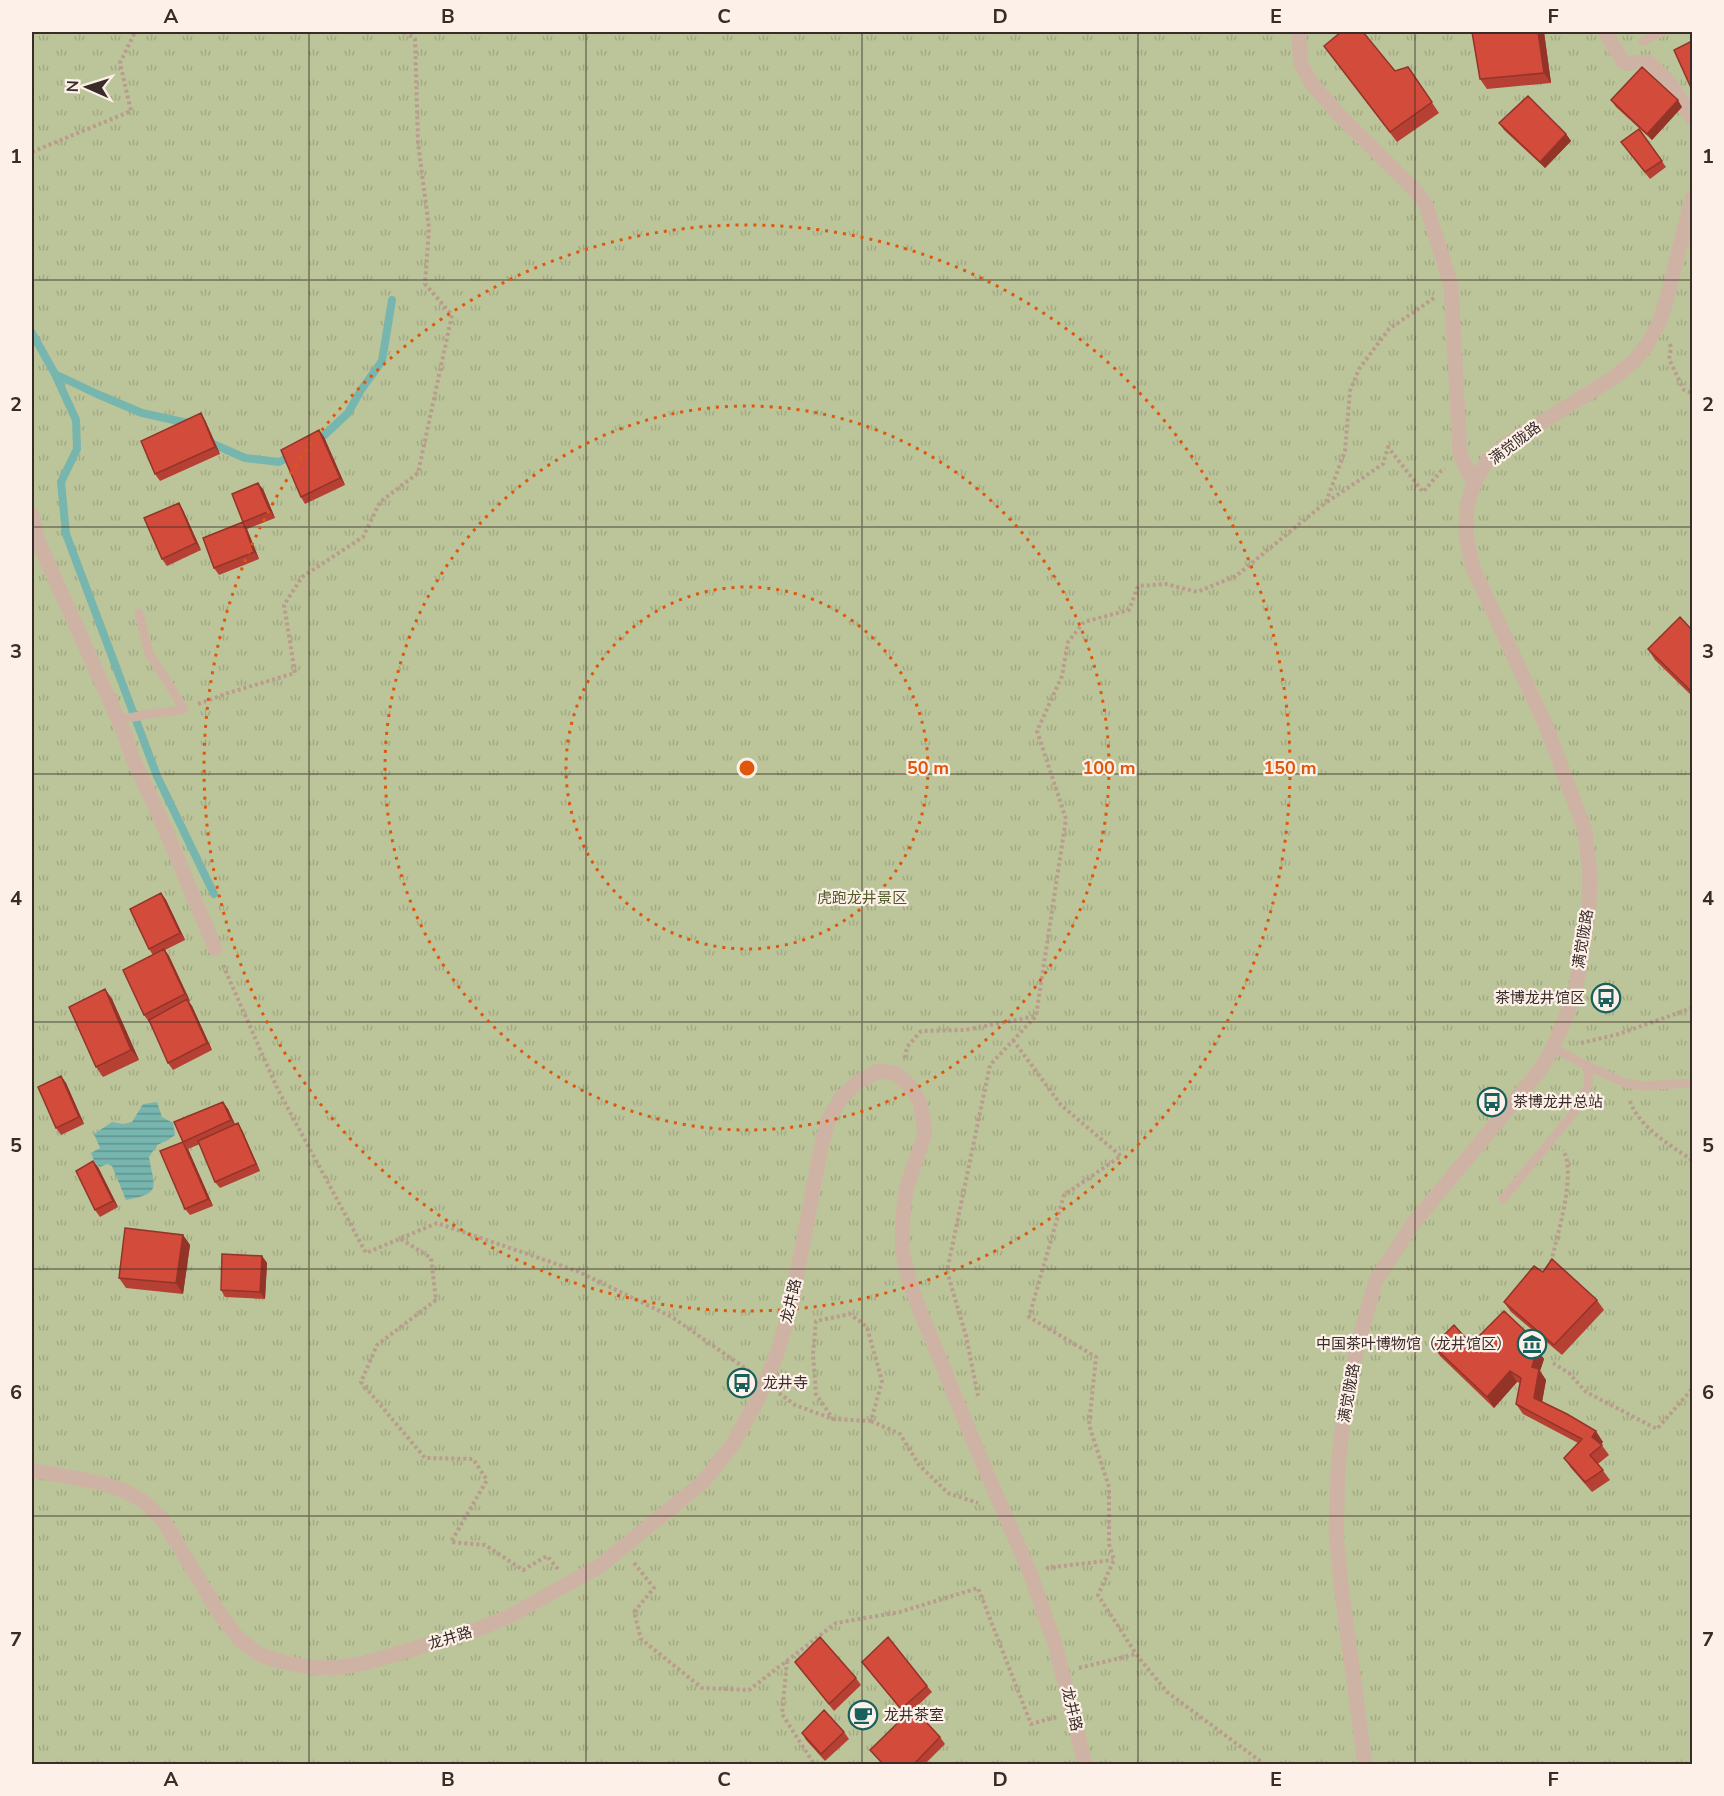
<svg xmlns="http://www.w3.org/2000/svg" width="1724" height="1796" font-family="'Nunito Sans','Noto Sans SC',sans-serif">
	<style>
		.park { fill: url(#park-tufts) }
		.water { fill: url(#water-rules) }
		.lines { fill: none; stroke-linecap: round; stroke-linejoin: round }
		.stream { stroke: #77b5af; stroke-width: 8 }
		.path { stroke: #ba9c8f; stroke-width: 4; stroke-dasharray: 3 3; stroke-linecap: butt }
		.service { stroke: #ceb3a5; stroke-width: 9 }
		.minor { stroke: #ceb3a5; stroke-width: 15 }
		.tertiary { stroke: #ceb3a5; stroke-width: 15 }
		.wall { fill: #b54033 }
		.shaded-wall { fill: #943429 }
		.building { fill: #d34b3b; stroke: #943429; stroke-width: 1.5 }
		.grid { fill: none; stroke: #392b27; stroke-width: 1.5; stroke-opacity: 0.55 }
		.ring { fill: none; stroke: #df570d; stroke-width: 3; stroke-dasharray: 3 6 }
		.labels { text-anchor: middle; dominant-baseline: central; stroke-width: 4.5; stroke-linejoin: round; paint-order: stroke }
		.street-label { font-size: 15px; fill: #392b27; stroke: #fcf0e8 }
		.park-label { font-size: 15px; fill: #4f5a28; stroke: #fcf0e8 }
		.poi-label { font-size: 15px; fill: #392b27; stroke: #fcf0e8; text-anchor: start }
		.centre { fill: #df570d; stroke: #fcf0e8; stroke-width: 3 }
		.ring-label { font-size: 18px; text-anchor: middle; font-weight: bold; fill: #df570d; stroke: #fcf0e8; stroke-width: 4.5; stroke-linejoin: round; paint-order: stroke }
		.neatline { fill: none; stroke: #392b27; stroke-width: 2 }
		.grid-label { font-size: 20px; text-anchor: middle; font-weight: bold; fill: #392b27 }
	</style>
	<defs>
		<pattern id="park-tufts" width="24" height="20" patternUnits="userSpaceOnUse" patternTransform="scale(1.5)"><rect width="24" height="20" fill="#bcc599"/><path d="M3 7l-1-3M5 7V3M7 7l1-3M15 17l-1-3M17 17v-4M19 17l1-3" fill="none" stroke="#a2a984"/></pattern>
		<pattern id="water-rules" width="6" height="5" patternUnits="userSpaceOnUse" patternTransform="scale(1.5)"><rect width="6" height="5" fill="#77b5af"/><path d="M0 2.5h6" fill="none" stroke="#63938e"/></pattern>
	</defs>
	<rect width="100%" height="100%" fill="#f5e5db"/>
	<path class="park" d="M32,32H1692V1764H32Z"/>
	<path class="water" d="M157,1102L162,1117L173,1123L175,1135L168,1140L157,1145L149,1157C154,1188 163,1193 126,1200L112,1166L107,1164L100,1167L95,1163L91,1153L100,1148L94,1134L112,1122L123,1124L132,1122L143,1104Z"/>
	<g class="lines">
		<path class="stream" d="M32,333L55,374L76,420L77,449L61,482L66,534L157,776L214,894
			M55,374L97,394L142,413L192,424
			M209,441L213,444L245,458L279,462L293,455
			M317,442L348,413L361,390L382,361L392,300"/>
		<path class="path" d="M32,152L131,111L120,63L135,32
			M1670,344L1671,348L1669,359L1684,390L1692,393
			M1327,502L1383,464L1388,447L1423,492L1441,471L1445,469
			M198,704L228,693L295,673L284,605L302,577L363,537L380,502L418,473L452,315L425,284L429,228L418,143L415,39L405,32
			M223,965L278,1090L366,1253L437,1223L577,1271L672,1317L749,1371
			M1013,1040L1061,1105L1121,1156L1064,1195L1029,1317L1096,1357L1089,1425L1109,1487V1544L1114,1560L1098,1595L1136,1654L1167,1692L1264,1764
			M1581,1043L1619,1034L1692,1008
			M905,1058L907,1047L921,1031L965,1030L1036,1016
			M1630,1101C1638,1126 1671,1146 1692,1160
			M401,1239L431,1258L436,1300L377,1345L361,1382L425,1458L473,1459L487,1480L451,1542L485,1545L523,1570L547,1556L558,1569
			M1551,1262C1557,1237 1577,1172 1563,1150
			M1553,1363L1569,1373L1586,1392L1657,1429L1692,1389
			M779,1393L795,1405L833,1419L871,1421L882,1381L867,1327L850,1314L816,1321L813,1354L816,1394L833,1419
			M978,1396L966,1336L947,1271L990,1065L1036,1016L1066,819L1037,731L1062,676L1068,642L1084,622L1129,610L1138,586L1166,584L1197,592L1236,576L1326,502L1345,451L1350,391L1359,369L1389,329L1434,298
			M871,1421L900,1434L919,1465L948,1493L978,1503
			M634,1563L654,1588L634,1612L641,1639L702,1688L749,1690L836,1623L900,1612L978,1588L1031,1724L1056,1717
			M1046,1568L1113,1560
			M787,1661L782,1714L814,1764
			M1079,1668L1136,1654"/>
		<path class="service" d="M1643,41L1663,32
			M117,718C129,720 138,715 150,714C162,712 173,712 184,709L149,653L139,613
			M1586,1065L1625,1083L1642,1086L1692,1083
			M1503,1199L1579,1106C1587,1091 1592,1082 1586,1065L1553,1048"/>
		<path class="minor" d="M1300,32L1299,40L1301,64L1312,84L1341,117L1416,191L1426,205L1451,285L1460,454L1474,484
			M1605,32L1624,63L1648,62L1670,83L1692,118
			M32,515L38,541L126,737L132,757L160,817L215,948"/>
		<path class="tertiary" d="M32,1470L101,1483L125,1491L143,1501L163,1520L218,1611L238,1638L260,1655L283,1662L309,1667L335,1668L365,1663L471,1632L508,1617L600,1566L703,1482L732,1445L759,1397L777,1354L792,1302L820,1152L828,1121L841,1098L858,1082L878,1071L895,1073L911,1087L920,1102L925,1134L906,1189L903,1217L902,1250L909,1280L920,1311L982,1462L1029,1570L1055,1644L1085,1764
			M1365,1764L1342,1592L1336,1535L1338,1468L1345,1402L1359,1340L1376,1280L1412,1225L1540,1070L1553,1048L1575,993L1589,911L1590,874L1585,831L1547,728L1473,568L1466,535L1467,506L1474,484L1487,461L1507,444L1616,376L1635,360L1646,346L1658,325L1666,302L1692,198"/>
	</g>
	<path class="wall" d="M1544,32L1551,83L1487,89L1480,79Z
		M1324,46L1395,71L1408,67L1439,113L1397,142Z
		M1611,100L1682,107L1652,140L1616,107Z
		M1499,123L1566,134L1571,141L1545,168L1504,130Z
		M1639,129L1666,167L1650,179L1621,142Z
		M205,420L220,454L160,481L155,474Z
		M319,430L324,437L345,485L305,504L301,497Z
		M263,489L275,518L247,529L259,559L219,575L214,568Z
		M179,503L183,510L201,550L167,566L162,559Z
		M1692,630V696L1655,660L1648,649Z
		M161,893L166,900L185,940L165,950L169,956L190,1001L189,1002L192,1006L212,1050L173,1070L168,1063L150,1022H149L144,1015L153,955L149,949Z
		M105,989L112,999L139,1060L103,1077L96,1067Z
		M61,1076L66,1083L84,1124L61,1135L56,1128Z
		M223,1102L228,1109L235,1124L242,1130L260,1171L220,1188L215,1182L200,1144L188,1149L183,1142Z
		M188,1149L213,1206L190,1215L185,1209Z
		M93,1161L98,1167L118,1207L100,1217L95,1210Z
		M183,1235L190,1245L183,1294L126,1288L119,1278Z
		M262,1256L267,1263L265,1299L225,1297L221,1290Z
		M1543,1272L1597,1300L1604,1310L1562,1355L1511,1312L1504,1302Z
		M1471,1344L1544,1352L1541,1355L1544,1359L1540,1371L1546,1380L1542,1402L1603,1442L1601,1444L1609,1455L1598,1464L1610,1480L1592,1492L1571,1468L1564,1458L1578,1443L1523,1414L1516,1404L1520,1383L1517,1382L1494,1408L1440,1356L1433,1346Z
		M795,1662L856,1678L861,1685L834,1711Z
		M862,1662L927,1686L932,1692L914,1709L940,1737L945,1744L925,1764H882L870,1750L905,1715Z
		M844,1732L849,1739L825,1761L806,1740L802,1733Z"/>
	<path class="shaded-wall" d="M1538,32H1544L1551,83L1544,73Z
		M1678,100L1682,107L1652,140L1647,134Z
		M1566,134L1571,141L1545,168L1540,162Z
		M201,413L205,420L220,454L215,447Z
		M319,430L324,437L345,485L340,478Z
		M258,483L263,489L275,518L270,511Z
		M179,503L183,510L201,550L196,543Z
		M243,522L247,529L259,559L254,552Z
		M161,893L166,900L185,940L180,933Z
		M164,949L169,956L190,1001L185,994Z
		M105,989L112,999L139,1060L131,1050Z
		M187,999L192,1006L212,1050L207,1043Z
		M61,1076L66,1083L84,1124L79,1117Z
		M223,1102L228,1109L236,1127L231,1120Z
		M238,1123L242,1130L260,1171L256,1164Z
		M183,1142L188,1149L213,1206L208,1199Z
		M93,1161L98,1167L118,1207L113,1201Z
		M183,1235L190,1245L183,1294L176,1283Z
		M262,1256L267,1263L265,1299L260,1292Z
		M1537,1342L1544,1352L1541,1355L1544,1359L1540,1371L1546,1380L1541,1408L1534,1398L1530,1349Z
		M1510,1371L1517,1382L1494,1408L1487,1397Z
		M1596,1431L1603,1442L1599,1447L1592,1437Z"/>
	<path class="building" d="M1341,32H1363L1395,71L1408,67L1432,102L1390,132L1324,46Z
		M1472,32H1538L1544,73L1480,79Z
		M1692,41V90L1674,50Z
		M1642,67L1678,100L1647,134L1611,100Z
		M1528,96L1566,134L1540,162L1499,123Z
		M1639,129L1662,161L1645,172L1621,142Z
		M201,413L215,447L155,474L141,441Z
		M319,430L340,478L301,497L281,450Z
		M258,483L270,511L243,522L232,494Z
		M179,503L196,543L162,559L144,518Z
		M243,522L254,552L214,568L203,538Z
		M1680,617L1692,630V692L1648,649Z
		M161,893L180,933L149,949L130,909Z
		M164,949L185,994L144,1015L123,970Z
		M105,989L131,1050L96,1067L69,1007Z
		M187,999L207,1043L168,1063L149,1020Z
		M61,1076L79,1117L56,1128L38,1087Z
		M223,1102L231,1120L183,1142L174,1122Z
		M238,1123L256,1164L215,1182L198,1141Z
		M183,1142L208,1199L185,1209L160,1151Z
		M93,1161L113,1201L95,1210L76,1171Z
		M125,1228L183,1235L176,1283L119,1278Z
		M222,1254L262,1256L260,1292L221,1290Z
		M1552,1259L1597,1300L1554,1345L1504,1302L1534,1266L1543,1272Z
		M1504,1311L1537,1342L1530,1349H1537L1532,1367L1539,1369L1534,1398L1567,1414L1596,1431L1592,1437L1602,1445L1590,1455L1603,1470L1585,1482L1564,1458L1582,1439L1516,1404L1521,1378L1510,1371L1487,1397L1433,1346L1454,1325L1471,1344Z
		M820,1637L856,1678L829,1704L795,1662Z
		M888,1637L927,1686L901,1709L862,1662Z
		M913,1708L940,1737L914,1764H883L870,1750Z
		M824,1710L844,1732L821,1754L802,1733Z"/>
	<path class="grid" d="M309,32V1764M586,32V1764M862,32V1764M1138,32V1764M1415,32V1764M32,280H1692M32,527H1692M32,774H1692M32,1022H1692M32,1269H1692M32,1516H1692"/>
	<g class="ring">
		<circle cx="747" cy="768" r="181"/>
		<circle cx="747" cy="768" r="362"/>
		<circle cx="747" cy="768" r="543"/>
	</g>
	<defs>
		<g id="bus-ring" transform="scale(1.5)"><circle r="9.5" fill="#fcf0e8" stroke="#18605b" stroke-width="1.5"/><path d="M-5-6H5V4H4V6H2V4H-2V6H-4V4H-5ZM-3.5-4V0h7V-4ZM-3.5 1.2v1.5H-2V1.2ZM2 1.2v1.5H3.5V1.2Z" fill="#18605b"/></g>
		<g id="museum-ring" transform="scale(1.5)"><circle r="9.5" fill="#fcf0e8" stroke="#18605b" stroke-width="1.5"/><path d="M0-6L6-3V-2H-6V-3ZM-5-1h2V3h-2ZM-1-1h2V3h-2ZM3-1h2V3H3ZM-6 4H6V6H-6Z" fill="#18605b"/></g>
		<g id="cafe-ring" transform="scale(1.5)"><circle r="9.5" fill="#fcf0e8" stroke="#18605b" stroke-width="1.5"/><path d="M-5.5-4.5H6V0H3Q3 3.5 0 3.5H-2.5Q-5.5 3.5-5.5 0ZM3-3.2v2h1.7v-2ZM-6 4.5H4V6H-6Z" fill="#18605b"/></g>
	</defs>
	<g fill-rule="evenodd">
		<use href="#bus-ring" x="1606" y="998"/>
		<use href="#bus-ring" x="1492" y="1102"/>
		<use href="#museum-ring" x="1532" y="1344"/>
		<use href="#bus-ring" x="742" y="1383"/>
		<use href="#cafe-ring" x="863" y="1715"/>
	</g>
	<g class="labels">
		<g class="street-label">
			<text transform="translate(1515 443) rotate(-37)">满觉陇路</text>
			<text transform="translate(1583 939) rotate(-81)">满觉陇路</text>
			<text transform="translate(791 1301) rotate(-77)">龙井路</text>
			<text transform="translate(1349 1393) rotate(-80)">满觉陇路</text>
			<text transform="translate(450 1638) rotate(-17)">龙井路</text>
			<text transform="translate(1072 1709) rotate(77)">龙井路</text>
		</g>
		<g class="park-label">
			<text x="862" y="898">虎跑龙井景区</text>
		</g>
		<g class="poi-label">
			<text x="1585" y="998" text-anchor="end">茶博龙井馆区</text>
			<text x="1513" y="1102">茶博龙井总站</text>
			<text x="1511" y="1344" text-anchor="end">中国茶叶博物馆（龙井馆区）</text>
			<text x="763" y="1383">龙井寺</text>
			<text x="884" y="1715">龙井茶室</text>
		</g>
	</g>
	<circle cx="747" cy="768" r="9" class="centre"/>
	<g class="ring-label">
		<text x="928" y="774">50 m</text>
		<text x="1109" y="774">100 m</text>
		<text x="1290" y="774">150 m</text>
	</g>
	<rect width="1724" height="1796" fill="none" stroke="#fcf0e8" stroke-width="66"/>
	<g transform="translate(87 87) rotate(273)" stroke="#fcf0e8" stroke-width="4.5" paint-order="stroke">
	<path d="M0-4.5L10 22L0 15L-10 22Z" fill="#392b27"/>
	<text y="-9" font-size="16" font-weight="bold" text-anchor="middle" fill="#392b27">N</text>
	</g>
	<rect x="33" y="33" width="1658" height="1730" class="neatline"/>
	<g class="grid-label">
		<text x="171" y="23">A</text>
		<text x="448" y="23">B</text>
		<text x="724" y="23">C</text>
		<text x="1000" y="23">D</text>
		<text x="1276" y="23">E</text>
		<text x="1553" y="23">F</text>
		<text x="16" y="163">1</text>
		<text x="1708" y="163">1</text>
		<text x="16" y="411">2</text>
		<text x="1708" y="411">2</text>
		<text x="16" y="658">3</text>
		<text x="1708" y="658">3</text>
		<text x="16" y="905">4</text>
		<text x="1708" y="905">4</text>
		<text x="16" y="1152">5</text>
		<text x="1708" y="1152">5</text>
		<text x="16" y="1399">6</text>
		<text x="1708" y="1399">6</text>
		<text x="16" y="1646">7</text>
		<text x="1708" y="1646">7</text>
		<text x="171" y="1786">A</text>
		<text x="448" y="1786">B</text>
		<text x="724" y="1786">C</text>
		<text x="1000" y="1786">D</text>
		<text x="1276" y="1786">E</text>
		<text x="1553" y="1786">F</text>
	</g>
</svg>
